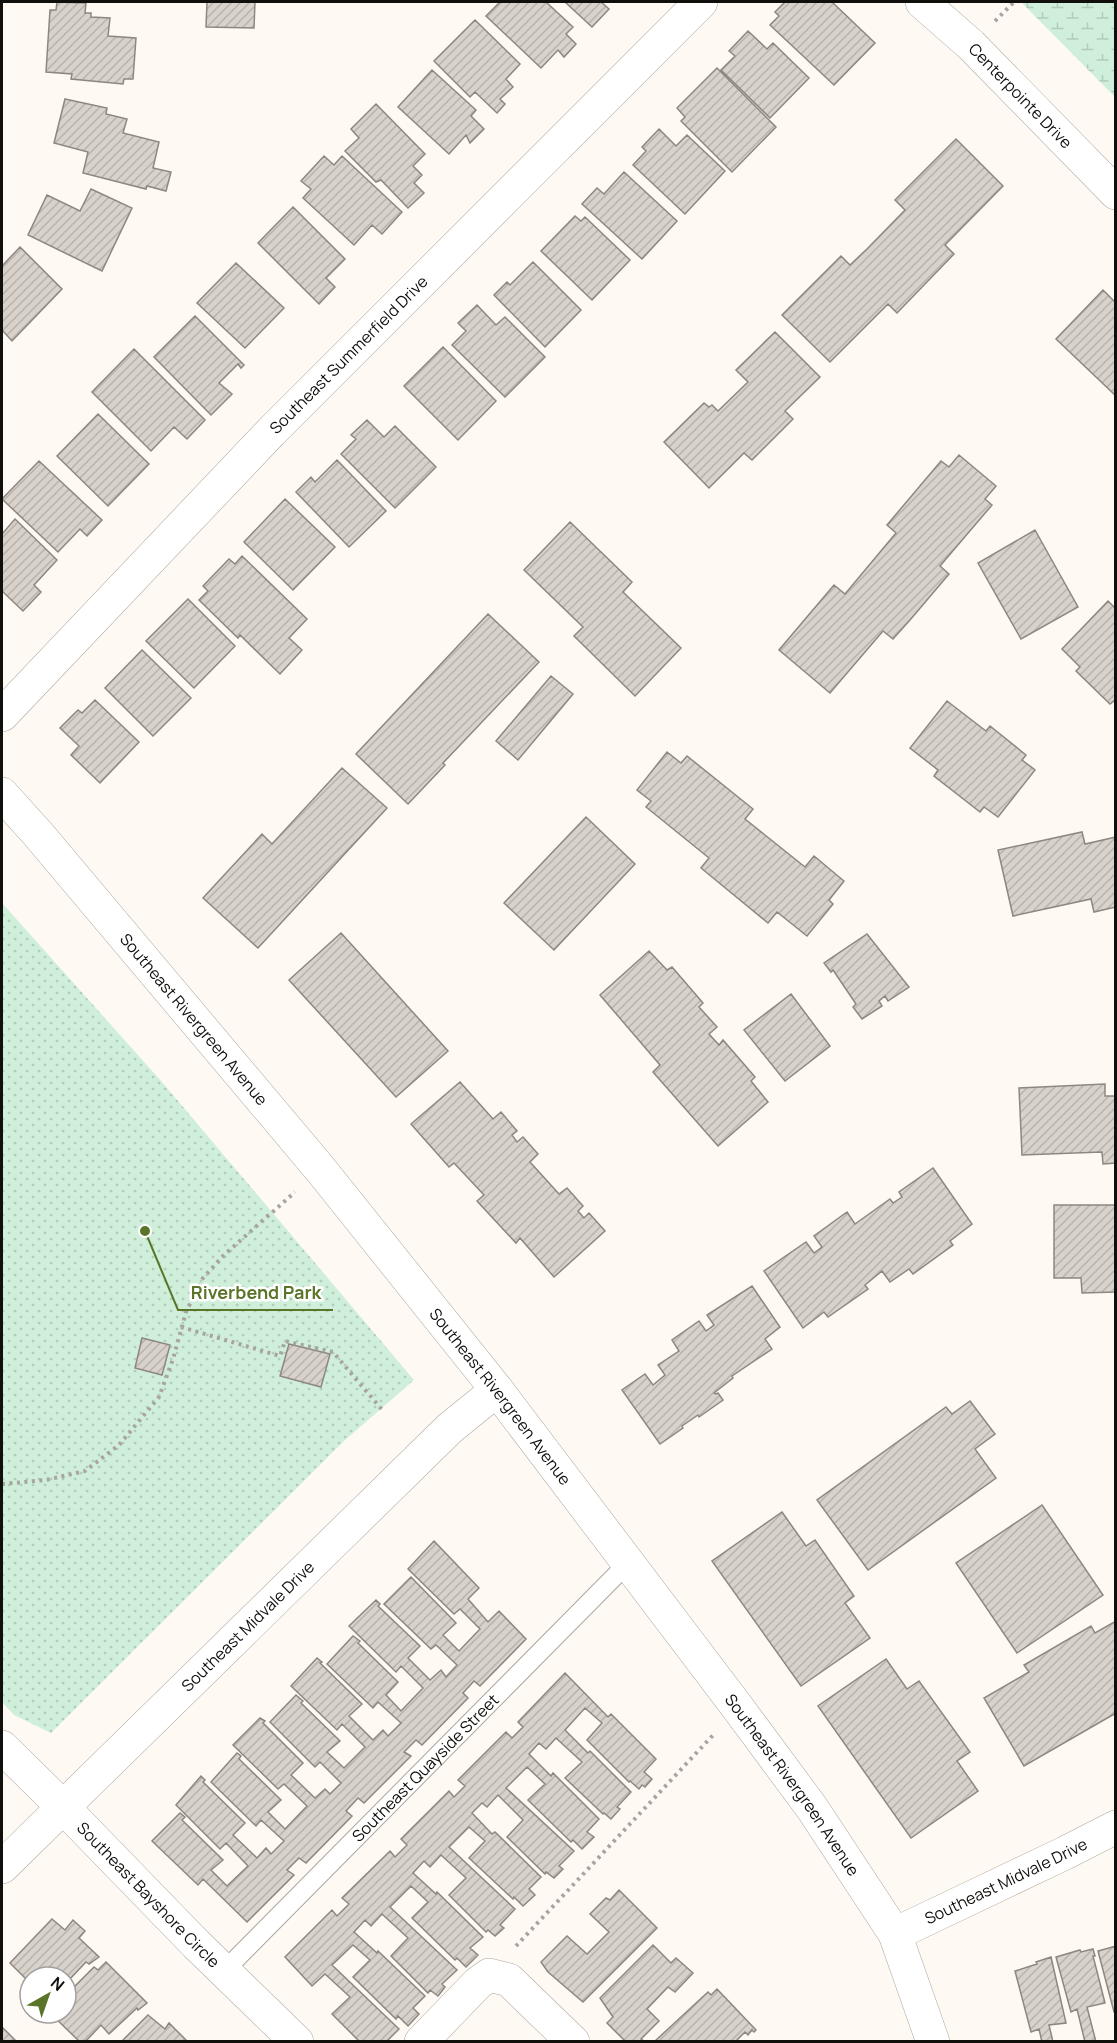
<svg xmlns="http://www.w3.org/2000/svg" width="1117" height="2043" font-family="Manrope,sans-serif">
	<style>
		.wetland { fill: url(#wetland-marsh) }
		.park { fill: url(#park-dots) }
		.building { fill: url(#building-hatch); stroke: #8d8780; stroke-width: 1.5 }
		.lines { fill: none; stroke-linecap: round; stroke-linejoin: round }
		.service-casing { stroke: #ada7a0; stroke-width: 20 }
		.minor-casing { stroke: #ada7a0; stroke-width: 34 }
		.tertiary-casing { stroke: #ada7a0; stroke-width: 34 }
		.path { stroke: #a8a49f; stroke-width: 4; stroke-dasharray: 3 4.5; stroke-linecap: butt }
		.service { stroke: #fff; stroke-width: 18 }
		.minor { stroke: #fff; stroke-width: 33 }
		.tertiary { stroke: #fff; stroke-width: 33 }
		.labels { text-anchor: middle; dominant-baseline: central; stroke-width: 5; stroke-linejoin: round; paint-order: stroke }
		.street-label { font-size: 16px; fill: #110f0c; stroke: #fff }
		.leader { fill: none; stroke: #5a7529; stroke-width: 2 }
		.callout-dot { fill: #5a7529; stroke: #fff; stroke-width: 2 }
		.callout-label { font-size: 18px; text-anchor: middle; font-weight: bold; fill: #5a7529; stroke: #fff; stroke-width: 5; stroke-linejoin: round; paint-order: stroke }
	</style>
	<defs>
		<pattern id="wetland-marsh" width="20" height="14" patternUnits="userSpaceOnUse" patternTransform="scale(1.5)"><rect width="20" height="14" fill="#cfefda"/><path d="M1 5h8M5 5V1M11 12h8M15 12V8" fill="none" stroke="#b1ccba"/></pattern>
		<pattern id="park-dots" width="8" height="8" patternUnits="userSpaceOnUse" patternTransform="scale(1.5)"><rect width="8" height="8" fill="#cfefda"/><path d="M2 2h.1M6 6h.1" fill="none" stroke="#b1ccba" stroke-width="1.8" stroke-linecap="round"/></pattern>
		<pattern id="building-hatch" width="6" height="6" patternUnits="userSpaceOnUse" patternTransform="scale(1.5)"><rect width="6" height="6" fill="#d8d2cb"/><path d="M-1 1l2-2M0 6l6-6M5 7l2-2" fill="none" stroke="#b8b3ad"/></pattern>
	</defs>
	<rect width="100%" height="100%" fill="#fef9f3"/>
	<path class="wetland" d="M1021,2H1115V97Z"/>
	<path class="park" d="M2,903L162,1082L414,1380L344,1441L51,1733L14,1715L2,1702Z"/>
	<path class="building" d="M57,2L86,3L85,13H91V17L110,18L108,36L136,38L133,79H124L123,84L71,79L72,74L46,72L50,10H56Z
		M207,2H255L254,28L206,27Z
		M500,2H546L573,27L566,34L576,44L564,57L558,50L541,68L486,16Z
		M565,2H601L609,9L592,27Z
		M785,2H832L875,43L834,85L770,25L779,16L775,12Z
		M475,20L520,64L506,79L513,87L500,99L505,104L497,113L475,92L470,97L434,61Z
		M748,31L767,49L773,43L809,78L770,118L721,70L735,56L729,51Z
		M717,68L776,127L732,172L681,121L685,117L677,108Z
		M432,70L476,110L471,116L484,129L470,143L466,135L449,154L398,107Z
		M65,99L107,108L106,114L127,119L123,133L159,142L153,168L171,172L166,191L147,186L146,189L83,173L88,152L54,143Z
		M376,104L425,154L413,166L422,175L414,183L424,193L408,208L381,180L376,182L345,151L359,138L351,129Z
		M659,129L676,146L687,135L725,171L685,214L633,165L646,151L642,147Z
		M956,139L1003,186L945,245L954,254L897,313L888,304L830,362L782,315L841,256L850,265L867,249L905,210L895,200Z
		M324,156L334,165L342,156L402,212L382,234L372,225L354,245L303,198L311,189L301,181Z
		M624,172L677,221L642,259L582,204L597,188L604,194Z
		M91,189L132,208L102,271L28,235L47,195L80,211Z
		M293,207L345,259L326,278L335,287L319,304L258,243Z
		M575,216L581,221L585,217L630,260L592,300L541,251Z
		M20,247L62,289L12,341L2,330V266Z
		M533,262L581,310L545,347L494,295L507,282L510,285Z
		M236,263L284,308L245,348L197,303Z
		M1103,290L1116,303V396L1056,339Z
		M477,305L496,325L505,317L545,357L505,397L452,345L466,331L458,323Z
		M195,316L244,365L241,368L238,364L219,383L232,394L211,415L154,357Z
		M775,332L820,377L785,411L793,419L752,460L744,453L709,488L664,442L704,403L709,407L712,405L718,411L748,382L736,370Z
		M443,347L496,401L458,440L404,386Z
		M134,349L205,420L187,439L174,427L151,451L92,392Z
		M98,414L149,464L108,506L57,456Z
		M367,420L384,437L395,426L436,467L395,508L341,454L356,439L351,435Z
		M959,455L996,486L985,499L992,505L940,566L949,574L910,620L893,639L883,631L830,693L779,650L834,585L845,594L896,533L887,525L941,461L949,467Z
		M337,460L386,511L349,547L296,492L311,477L315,482Z
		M39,461L102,520L87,536L80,529L58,552L2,499Z
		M285,499L335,547L293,590L244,542Z
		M15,519L57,560L34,585L41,592L23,611L2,591V534Z
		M570,522L632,582L623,592L681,648L635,696L574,636L583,627L524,570Z
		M1035,530L1078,607L1021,639L978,563Z
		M242,556L307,619L289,638L302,650L280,674L240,635L238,638L199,600L208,591L203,586L229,559L235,564Z
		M188,599L235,646L194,688L146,641Z
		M1108,601L1116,609V702L1114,701L1110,704L1076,671L1080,667L1062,649Z
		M488,614L539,662L443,763L445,765L408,804L356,754Z
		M142,650L191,698L153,736L105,688Z
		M551,676L573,694L518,760L496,741Z
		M95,700L139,742L100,783L71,755L79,746L60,728L78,710L82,713Z
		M947,701L986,731L990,726L1026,755L1022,760L1035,770L998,817L984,807L980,812L934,776L938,770L910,748Z
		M667,752L681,763L687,756L753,809L745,819L805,867L814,856L844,881L829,900L833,904L807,936L777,912L768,923L701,868L709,858L646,807L651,801L637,790Z
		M342,768L387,808L258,948L203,898L262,834L272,844Z
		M586,817L635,864L554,950L504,903Z
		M1082,832L1085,844L1116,837V907L1094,912L1091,899L1013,916L998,850Z
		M341,933L448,1051L396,1097L289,980Z
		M867,934L909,987L888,1001L885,996L879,1001L882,1006L862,1019L853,1007L856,1004L833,970L831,972L824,963Z
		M649,951L667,970L672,967L703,1003L699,1007L717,1027L709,1034L719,1045L723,1040L755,1077L751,1081L768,1102L718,1146L653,1072L660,1065L600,995Z
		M791,994L830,1046L785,1081L744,1030Z
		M460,1082L493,1119L501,1112L517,1131L512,1135L517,1142L523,1137L538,1154L530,1162L559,1194L567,1188L583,1206L578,1211L584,1218L589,1213L605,1231L554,1277L520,1238L516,1243L477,1201L484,1195L454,1163L449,1167L411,1124Z
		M1105,1084V1096H1116V1163L1103,1164L1102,1152L1022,1155L1019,1088Z
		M933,1168L972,1224L950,1241L953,1245L913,1274L909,1269L890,1282L882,1271L865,1285L868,1289L828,1317L824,1312L803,1328L764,1271L806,1242L814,1253L822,1247L814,1236L847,1212L855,1224L890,1199L893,1203L902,1197L899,1192Z
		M1054,1205H1116V1292L1082,1293L1081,1278H1054Z
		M752,1286L780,1327L765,1339L772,1349L732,1376L733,1378L714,1393L716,1394L718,1393L723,1400L699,1417L698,1415L682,1426L683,1428L660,1444L622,1390L645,1374L653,1385L665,1375L658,1365L679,1351L672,1340L699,1321L706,1331L714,1325L707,1315Z
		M142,1338L170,1345L162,1375L135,1368Z
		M289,1344L330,1354L321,1387L280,1376Z
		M970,1401L995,1434L975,1449L996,1478L868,1570L817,1500L946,1407L952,1414Z
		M1042,1505L1103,1595L1017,1653L956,1563Z
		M782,1512L806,1546L815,1540L854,1596L845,1603L870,1638L801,1686L712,1561Z
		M434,1541L479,1588L468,1599L488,1622L499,1611L526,1639L480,1686L474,1681L463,1693L468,1698L422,1745L416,1740L404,1752L411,1756L364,1803L358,1798L346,1811L352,1816L306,1863L299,1858L287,1870L294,1875L247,1922L203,1879L198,1885L152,1841L180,1813L185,1817L182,1820L223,1860L211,1870L227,1886L248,1866L226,1843L220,1849L176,1805L201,1776L205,1780L203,1782L245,1823L233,1835L257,1858L266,1848L271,1854L284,1841L261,1820L256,1826L211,1782L237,1753L241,1756L239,1759L281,1800L268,1812L285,1829L307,1806L284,1784L278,1789L233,1745L260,1718L265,1721L263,1723L303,1763L291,1775L315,1798L325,1789L330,1794L341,1783L320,1762L315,1767L270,1722L296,1695L303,1701L301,1703L340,1741L327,1752L344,1768L365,1747L342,1724L337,1730L291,1686L317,1658L322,1662L320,1663L362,1704L349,1716L373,1740L383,1730L388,1736L401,1723L378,1702L373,1708L327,1664L353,1636L360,1641L358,1643L398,1682L386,1695L401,1711L423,1688L401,1666L396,1672L349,1626L376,1600L380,1604L378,1606L420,1646L408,1658L430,1680L441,1670L446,1677L457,1665L436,1645L431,1649L384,1604L411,1577L456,1623L443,1635L459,1651L480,1629L460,1609L454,1614L408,1569Z
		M1116,1621V1713L1024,1766L984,1698L1029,1672L1024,1665L1091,1626L1095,1633Z
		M886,1659L907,1689L919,1681L970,1752L957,1761L978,1791L911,1838L818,1706Z
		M565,1673L608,1717L611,1714L656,1759L644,1772L652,1779L645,1787L642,1785L639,1789L630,1781L629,1782L587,1740L602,1723L585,1708L565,1730L588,1753L590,1751L631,1792L617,1807L620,1809L611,1819L604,1813L603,1814L565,1778L582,1762L556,1738L546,1749L539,1743L529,1754L551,1776L553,1773L599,1819L587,1832L594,1837L582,1849L573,1840L571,1842L528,1800L545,1784L527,1767L506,1788L574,1851L559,1866L563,1869L554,1878L546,1872L545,1874L507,1837L523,1820L498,1795L487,1807L482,1803L472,1813L492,1834L495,1832L541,1877L529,1889L535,1895L523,1906L514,1897L513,1899L469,1858L485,1841L469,1827L449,1847L515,1909L500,1925L504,1928L495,1936L488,1930L486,1932L449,1895L466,1878L441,1855L430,1867L424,1861L413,1873L436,1894L437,1892L483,1937L470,1948L478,1955L466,1967L457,1958L455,1960L412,1918L428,1902L411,1886L390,1907L457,1970L442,1984L445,1987L438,1996L430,1990L428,1993L391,1956L408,1938L382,1914L371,1926L365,1920L354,1932L377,1953L378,1951L425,1996L413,2008L419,2014L408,2026L398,2016L396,2019L353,1977L370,1960L353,1945L332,1965L399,2029L386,2042H360L332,2014L350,1997L325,1974L312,1986L285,1957L332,1910L337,1916L349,1904L342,1898L390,1851L395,1857L407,1845L401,1839L449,1791L454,1797L465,1786L458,1780L506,1732L512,1738L523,1727L518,1722Z
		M619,1890L657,1928L583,2002L548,1972L541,1962L567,1936L587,1954L609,1932L590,1914L606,1898L610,1900Z
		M52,1919L65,1930L73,1920L85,1931L79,1938L99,1957L89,1964L86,1962L66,1983V1977H30V1983L10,1963Z
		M653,1945L671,1963L676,1958L693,1973L675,1992L668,1987L647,2009L659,2021L641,2039L644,2041L626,2042L607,2023L613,2017L600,1998Z
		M1116,1946V2012H1114L1098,1951Z
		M1093,1949L1095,1956H1093L1105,2003L1087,2007L1096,2042H1085L1077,2009L1071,2012L1056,1957L1080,1950L1081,1952Z
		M1051,1957L1066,2023L1049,2025L1053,2042H1042L1039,2029L1031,2032L1015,1971L1037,1964L1036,1962Z
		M106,1962L147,2003L138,2010L137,2008L109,2034L101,2025L85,2042H80L50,2013H66V1995L94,1967L98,1970Z
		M717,1989L756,2030L754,2032L752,2030L748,2035L745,2032L735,2042H654L708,1992L711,1995Z
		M148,2015L165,2029L169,2023L188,2042H121Z
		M2,2027L17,2042H2Z"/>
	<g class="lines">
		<g class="service-casing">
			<g id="service">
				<path id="s1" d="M224,1971L628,1563"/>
			</g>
		</g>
		<g class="minor-casing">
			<g id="minor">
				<path id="s2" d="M922,2L971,45L1116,193"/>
				<path id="s3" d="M2,715L271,432L701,2"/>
				<path id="s4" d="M2,1747L63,1807L196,1944L297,2042"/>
				<path id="s5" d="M2,1867L450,1428L497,1390"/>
				<path d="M895,1934L933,2042"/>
				<path d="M421,2042L478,1983L489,1975L509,1980L573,2042"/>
			</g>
		</g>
		<g class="tertiary-casing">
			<g id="tertiary">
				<path id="s6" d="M2,794L38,834L321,1170L497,1390L738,1708L812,1808L895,1934L1065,1853L1116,1827"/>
			</g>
		</g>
		<path class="path" d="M995,21L1014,2
			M181,1327L280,1356L285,1341L333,1352L384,1412
			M2,1484L46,1480L85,1471L119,1445L159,1397L173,1359L186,1312L203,1278L224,1255L295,1192
			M516,1946L715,1733"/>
		<use href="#service" class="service"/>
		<use href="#minor" class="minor"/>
		<use href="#tertiary" class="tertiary"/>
	</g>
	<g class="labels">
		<g class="street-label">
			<text stroke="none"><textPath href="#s2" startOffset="136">Centerpointe Drive</textPath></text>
			<text stroke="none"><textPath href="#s3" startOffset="500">Southeast Summerfield Drive</textPath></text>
			<text stroke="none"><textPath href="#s6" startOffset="296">Southeast Rivergreen Avenue</textPath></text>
			<text stroke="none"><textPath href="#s6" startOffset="782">Southeast Rivergreen Avenue</textPath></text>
			<text stroke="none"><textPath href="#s5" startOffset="344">Southeast Midvale Drive</textPath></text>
			<text stroke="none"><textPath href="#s1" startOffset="286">Southeast Quayside Street</textPath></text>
			<text stroke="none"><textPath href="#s6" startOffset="1268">Southeast Rivergreen Avenue</textPath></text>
			<text stroke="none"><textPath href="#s6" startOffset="1572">Southeast Midvale Drive</textPath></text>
			<text stroke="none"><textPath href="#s4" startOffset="208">Southeast Bayshore Circle</textPath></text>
		</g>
	</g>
	<path class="leader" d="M145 1231L178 1310H333"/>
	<circle class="callout-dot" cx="145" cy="1231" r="6"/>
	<g class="callout-label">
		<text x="256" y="1299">Riverbend Park</text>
	</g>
	<rect width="1117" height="2043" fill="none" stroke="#110f0c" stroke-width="6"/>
	<g transform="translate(48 1995) rotate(40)"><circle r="28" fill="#ffffff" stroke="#a09f9e" stroke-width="1.5"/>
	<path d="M0-4.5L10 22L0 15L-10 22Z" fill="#5a7529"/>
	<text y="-9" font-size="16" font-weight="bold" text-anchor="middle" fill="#110f0c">N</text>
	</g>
</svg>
